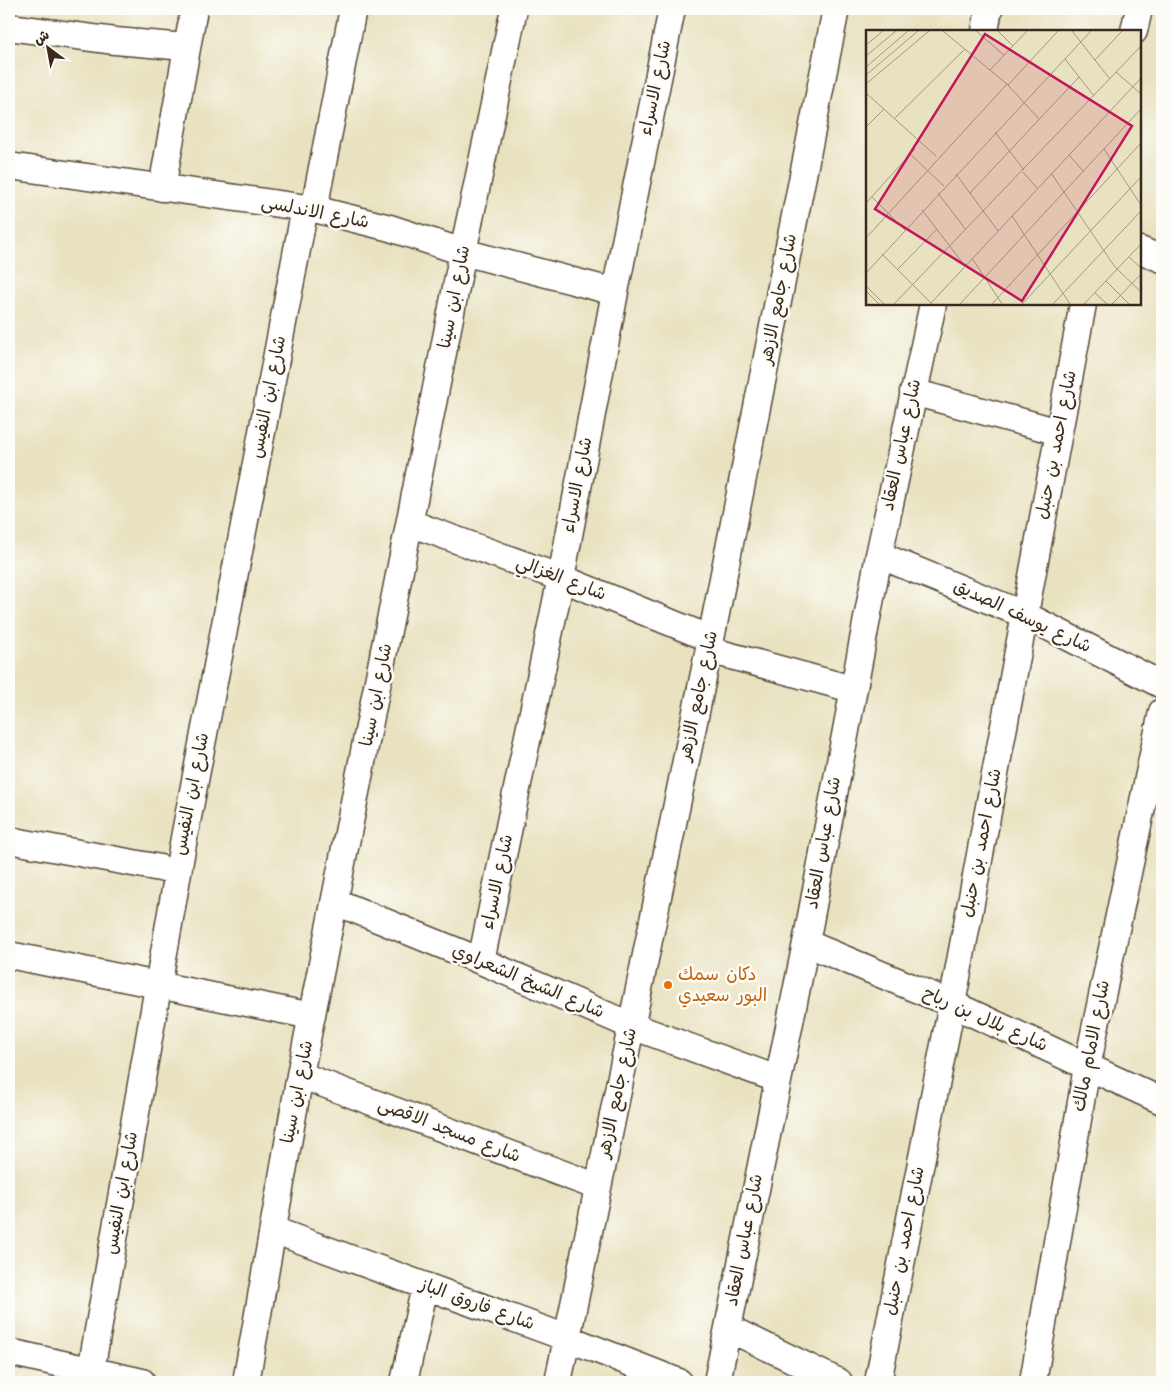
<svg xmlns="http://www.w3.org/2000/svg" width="1171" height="1391" font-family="Kalam,'Playpen Sans Arabic',sans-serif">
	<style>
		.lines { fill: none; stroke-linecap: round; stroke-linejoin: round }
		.street-casing { stroke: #554636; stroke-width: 29 }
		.street { stroke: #fff; stroke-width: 26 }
		.food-dot { fill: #e8710a; stroke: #fdfcf7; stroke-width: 2 }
		.labels { text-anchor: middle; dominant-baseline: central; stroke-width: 5; stroke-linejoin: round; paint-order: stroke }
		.street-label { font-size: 18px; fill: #3b2a1e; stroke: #fdfcf7 }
		.food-label { font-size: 18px; fill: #c56008; stroke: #fdfcf7; text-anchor: start }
		.inset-road { fill: none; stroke: #a3987f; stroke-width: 1 }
		.view { fill: #c2185b; fill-opacity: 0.15; stroke: #c2185b; stroke-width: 2.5 }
		.inset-edge { fill: none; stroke: #3b2a1e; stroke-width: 2.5 }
	</style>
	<rect width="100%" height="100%" fill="#fdfcf7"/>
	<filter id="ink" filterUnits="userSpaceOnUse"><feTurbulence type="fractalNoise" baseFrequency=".02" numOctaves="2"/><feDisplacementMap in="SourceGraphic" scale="10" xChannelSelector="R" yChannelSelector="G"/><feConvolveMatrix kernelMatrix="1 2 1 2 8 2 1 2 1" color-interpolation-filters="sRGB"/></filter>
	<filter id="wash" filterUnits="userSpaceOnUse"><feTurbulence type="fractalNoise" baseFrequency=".0096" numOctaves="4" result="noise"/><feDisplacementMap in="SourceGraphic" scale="20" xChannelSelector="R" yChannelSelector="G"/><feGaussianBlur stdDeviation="1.12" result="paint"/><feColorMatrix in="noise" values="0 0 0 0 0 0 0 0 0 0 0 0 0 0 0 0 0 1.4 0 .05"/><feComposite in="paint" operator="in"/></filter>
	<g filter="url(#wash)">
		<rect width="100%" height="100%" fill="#e8e2c0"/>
	</g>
	<g filter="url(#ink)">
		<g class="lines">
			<g class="street-casing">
				<path id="street" d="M9,27L115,41L186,47
					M985,31L989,9
					M1134,31L1139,9
					M9,166L314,209L390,228L463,252L615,292
					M162,188L194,9
					M314,209L353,9
					M1140,250L1162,259
					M913,392L1059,432
					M410,523L561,578L711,639
					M879,555L1025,615L1162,685
					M709,650L852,689
					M9,840L160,868
					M336,902L481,961L632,1026L777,1079
					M806,943L952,1004L1162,1101
					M9,955L312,1016
					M481,961L561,578L615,292L672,9
					M300,1075L598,1187
					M273,1230L567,1338L679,1382
					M728,1328L839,1382
					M9,1352L142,1382
					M89,1382L184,838L305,208
					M246,1382L300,1075L463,252L514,9
					M404,1382L425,1286
					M558,1382L711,639L836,9
					M717,1382L806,943L879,555L933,304
					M878,1382L952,1004L1083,304
					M1033,1382L1087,1067L1162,712"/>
			</g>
			<use href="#street" class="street"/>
		</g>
	</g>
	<circle class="food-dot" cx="668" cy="985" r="5"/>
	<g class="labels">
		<g class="street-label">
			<text transform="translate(656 88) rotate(-78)">شارع الاسراء</text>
			<text transform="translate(315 213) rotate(11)">شارع الاندلسى</text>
			<text transform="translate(455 297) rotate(-79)">شارع ابن سينا</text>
			<text transform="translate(779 299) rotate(-79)">شارع جامع الازهر</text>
			<text transform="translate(269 397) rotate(-79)">شارع ابن النفيس</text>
			<text transform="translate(902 445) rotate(-78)">شارع عباس العقاد</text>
			<text transform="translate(1057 445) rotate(-79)">شارع احمد بن حنبل</text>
			<text transform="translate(578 485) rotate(-79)">شارع الاسراء</text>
			<text transform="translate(561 579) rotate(21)">شارع الغزالي</text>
			<text transform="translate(1022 617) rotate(25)">شارع يوسف الصديق</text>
			<text transform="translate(377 695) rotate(-79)">شارع ابن سينا</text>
			<text transform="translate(699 696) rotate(-78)">شارع جامع الازهر</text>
			<text transform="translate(192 794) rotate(-79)">شارع ابن النفيس</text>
			<text transform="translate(824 843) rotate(-80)">شارع عباس العقاد</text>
			<text transform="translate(982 843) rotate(-79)">شارع احمد بن حنبل</text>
			<text transform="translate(498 882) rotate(-78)">شارع الاسراء</text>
			<text transform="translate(528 982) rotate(23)">شارع الشيخ الشعراوي</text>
			<text transform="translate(985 1020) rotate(24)">شارع بلال بن رباح</text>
			<text transform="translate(1092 1046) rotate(-79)">شارع الامام مالك</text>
			<text transform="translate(298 1092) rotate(-79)">شارع ابن سينا</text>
			<text transform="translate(618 1093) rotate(-78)">شارع جامع الازهر</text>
			<text transform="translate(449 1131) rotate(21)">شارع مسجد الاقصى</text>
			<text transform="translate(122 1193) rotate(-80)">شارع ابن النفيس</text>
			<text transform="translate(745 1240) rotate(-79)">شارع عباس العقاد</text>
			<text transform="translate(905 1241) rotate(-79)">شارع احمد بن حنبل</text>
			<text transform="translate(477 1305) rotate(20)">شارع فاروق الباز</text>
		</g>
		<g class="food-label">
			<text x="678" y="975">دكان سمك<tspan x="678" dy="21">البور سعيدي</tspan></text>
		</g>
	</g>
	<g transform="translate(866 30)">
		<rect width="275" height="275" fill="#e8e2c0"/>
		<path class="inset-road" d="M77,1L142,55L173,89M110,1L138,25M132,1L147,16M206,1L244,49M0,15L17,1M0,26L30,1M199,29L228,66M229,30L256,1M0,37L42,1M124,40L161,1M250,42L275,64M0,45L52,1M0,54L63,1M142,55L192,1M0,63L70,126M29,88L99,19M0,97L18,79M129,102L158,140M238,119L275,175M44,124L78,156M203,125L218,142M157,142L171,158M185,143L249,237L275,262M90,144L132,201M72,163L100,200M104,163L213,47M6,167L39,200M0,173L49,119M56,180L99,236M146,186L204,274M0,208L141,54M16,224L66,274M263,227L275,238M106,228L136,274M32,239L71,199M0,243L225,1M240,251L263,274M0,256L18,274M0,261L13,274M229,263L241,274M65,273L275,48M28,274L275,16M94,274L275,79M126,274L275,113M156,274L275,147M187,274L275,181M218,274L275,214M246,274L275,244"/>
		<path class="view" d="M119,4L266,96L156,271L9,179Z"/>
		<rect width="275" height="275" class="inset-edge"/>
	</g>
	<rect width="1171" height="1391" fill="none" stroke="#fdfcf7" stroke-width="30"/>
	<g transform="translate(48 48) rotate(328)" stroke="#fdfcf7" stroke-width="4" paint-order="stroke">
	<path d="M0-4L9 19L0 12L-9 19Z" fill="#3b2a1e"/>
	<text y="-8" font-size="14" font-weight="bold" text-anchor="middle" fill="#3b2a1e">ش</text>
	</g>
</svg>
